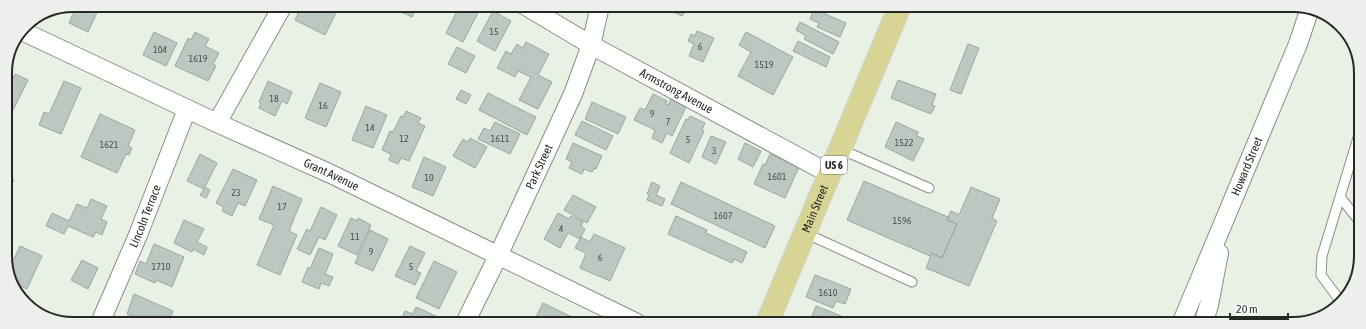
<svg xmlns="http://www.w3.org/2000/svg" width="1366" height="329" font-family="'Asap Condensed',sans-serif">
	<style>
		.building { fill: #bac8c1; stroke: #99a7a0 }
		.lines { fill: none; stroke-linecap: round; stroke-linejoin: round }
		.lane-casing { stroke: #889084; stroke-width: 11 }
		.street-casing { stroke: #889084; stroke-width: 20 }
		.primary-casing { stroke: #cfd0cf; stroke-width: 24 }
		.lane { stroke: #fff; stroke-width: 9 }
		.street { stroke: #fff; stroke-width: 18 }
		.primary { stroke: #d8d494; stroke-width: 22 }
		.labels { text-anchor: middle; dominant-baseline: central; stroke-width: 3.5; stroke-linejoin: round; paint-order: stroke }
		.number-label { font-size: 10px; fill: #4a514b }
		.shield { fill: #fff; stroke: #666966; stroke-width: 1 }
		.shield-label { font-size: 11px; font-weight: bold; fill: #252924 }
		.street-label { font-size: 12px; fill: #252924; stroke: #fff }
		.rim { fill: none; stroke: #252924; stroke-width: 2 }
	</style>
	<rect width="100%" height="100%" fill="#e8f1e4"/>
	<path class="building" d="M77,5H91L99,8L88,32L69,23Z
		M302,5H330L338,9L325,35L295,20Z
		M397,5H418L412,17L395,9Z
		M460,5H478L481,7L463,42L446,33Z
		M661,6H688L682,16Z
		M814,9L846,23L840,37L817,27L819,23L810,19Z
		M493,11L511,21L495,51L477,41Z
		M800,22L839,42L833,54L804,39L806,36L796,30Z
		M697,31L714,38L703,62L689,56L694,44L688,41L691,34L695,36Z
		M154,32L177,43L166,66L143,55Z
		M195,32L209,39L205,46L219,53L213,64L216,66L208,81L175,66L188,38L191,40Z
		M746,32L793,57L773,95L738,76L751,52L739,45Z
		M798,41L830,57L826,67L793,51Z
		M526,42L549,54L538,75L552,82L538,109L519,100L531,77L518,71L515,77L497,68L506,51L511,54L517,44L523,48Z
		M968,44L979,48L961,94L950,90Z
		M457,47L475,56L466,73L448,64Z
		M5,74L13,79L15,74L28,80L10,116L5,113Z
		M898,80L936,94L932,105L935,106L931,114L891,98Z
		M64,81L81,88L61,134L39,125L44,112L49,114Z
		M268,81L292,92L287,104L282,101L275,116L259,108L261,103L259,102Z
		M320,83L341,92L326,127L305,118Z
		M461,90L471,95L466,104L456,99Z
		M488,93L536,117L527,135L479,110Z
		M653,94L667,101L665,104L668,105L671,99L686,107L672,136L667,133L662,143L652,138L655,130L634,120L640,108L645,110Z
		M592,102L626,117L618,134L585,119Z
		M366,106L387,115L373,148L352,140Z
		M406,111L421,118L418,123L425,126L409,161L401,158L398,164L389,160L391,154L382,150L390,131L393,132L401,116L403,117Z
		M100,114L135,130L128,146L132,148L129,155L126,154L117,173L81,157Z
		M690,116L705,123L702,130L704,131L689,163L670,153L686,119L688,120Z
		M582,121L613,136L606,150L575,135Z
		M495,122L520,134L510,154L478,139L484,128L490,131Z
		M896,122L918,132L917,136L924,139L913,161L885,147Z
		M711,136L726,142L716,164L702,157Z
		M470,138L487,147L475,168L453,156L463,139L468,142Z
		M573,143L602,156L596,169L594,168L592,172L584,169L582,174L569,168L572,162L566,159Z
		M745,143L761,151L753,167L738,159Z
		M200,154L217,163L205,187L210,190L206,198L200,195L204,189L187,181Z
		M770,154L799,167L785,198L754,184L763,164L765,165Z
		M424,157L446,167L433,196L412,187Z
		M233,169L257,180L245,206L238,203L232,216L222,211L224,207L216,203Z
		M6,176L14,180L9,189L6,188Z
		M864,181L948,217L947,220L957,224L942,258L932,253L930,256L847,220Z
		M652,182L660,186L656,195L665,199L662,206L647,200L649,195L647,194Z
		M681,182L775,226L765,248L671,204Z
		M273,186L302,199L289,231L297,235L280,275L257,265L274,225L259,219Z
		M971,187L1000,199L992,218L997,221L969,286L926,268L932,253L942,258L957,224L947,220L951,211L959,215Z
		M573,195L596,207L587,223L564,210Z
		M91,199L107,206L101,219L107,222L102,235L96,232L93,237L68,226L64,234L46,226L52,213L69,221L77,204L87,208Z
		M321,207L337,215L325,240L319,237L310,255L297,249L307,229L310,231Z
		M558,213L569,219L571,216L583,222L581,226L585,229L580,239L568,233L560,248L544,239Z
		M676,216L707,230L706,233L747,252L742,263L734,259L732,263L668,234Z
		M351,218L357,221L358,218L371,225L357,255L338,246Z
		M184,220L204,229L197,242L207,247L204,255L193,249L192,252L174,243Z
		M370,230L388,239L373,271L355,263Z
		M594,234L625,248L610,281L580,268L586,253L575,248L581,237L590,242Z
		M154,244L184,257L172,287L156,280L155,283L135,274L140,261L146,264Z
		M20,246L42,256L27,289L14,283L6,269V263L9,257L14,259Z
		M410,246L425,253L416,271L421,273L415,285L395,276Z
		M319,248L333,254L325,274L333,277L329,286L321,283L319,289L302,282L308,267L310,269Z
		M82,260L98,268L88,289L71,280Z
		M434,261L457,272L439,309L416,298Z
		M815,275L851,289L845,304L836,301L833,308L806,297Z
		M134,294L173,311L168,323H148L127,314Z
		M543,303L584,323H533Z
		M816,306L859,323H809Z
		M416,307L440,318L438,323H400L405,311L413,314Z
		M312,318L324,323H310Z"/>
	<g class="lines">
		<g class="lane-casing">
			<path id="lane" d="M840,149L929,188
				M1340,197L1360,222
				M805,233L912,282
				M1341,302L1321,275L1322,256L1360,131"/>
		</g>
		<g class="street-casing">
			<g id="street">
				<path id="s1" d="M524,5L591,45L830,174"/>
				<path id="s2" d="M22,31L217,123L331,174L637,323"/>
				<path d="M217,123L283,5"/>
				<path id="s3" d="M100,323L138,235L187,109"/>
				<path id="s4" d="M465,323L498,256L573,94L591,45L600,6"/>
				<path id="s5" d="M1181,324L1298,44L1310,8"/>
				<path d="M1203,324L1209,305L1219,253"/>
			</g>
		</g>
		<g class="primary-casing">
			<g id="primary">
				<path id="s6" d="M767,323L900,6"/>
			</g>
		</g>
		<use href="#lane" class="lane"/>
		<use href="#street" class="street"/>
		<use href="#primary" class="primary"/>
	</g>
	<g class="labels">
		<g class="number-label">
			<text x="494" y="31">15</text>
			<text x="700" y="46">6</text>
			<text x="160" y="49">104</text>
			<text x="198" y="58">1619</text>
			<text x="764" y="64">1519</text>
			<text x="274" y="98">18</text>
			<text x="323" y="105">16</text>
			<text x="652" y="113">9</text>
			<text x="668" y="121">7</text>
			<text x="370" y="127">14</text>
			<text x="404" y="138">12</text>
			<text x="500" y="138">1611</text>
			<text x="688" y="139">5</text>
			<text x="904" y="142">1522</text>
			<text x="109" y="144">1621</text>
			<text x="714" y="150">3</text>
			<text x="777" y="176">1601</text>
			<text x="429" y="177">10</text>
			<text x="236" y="192">23</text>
			<text x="282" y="206">17</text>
			<text x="723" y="215">1607</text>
			<text x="902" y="220">1596</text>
			<text x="561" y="228">4</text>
			<text x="355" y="236">11</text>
			<text x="371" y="251">9</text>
			<text x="600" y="257">6</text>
			<text x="161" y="266">1710</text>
			<text x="411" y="266">5</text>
			<text x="828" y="292">1610</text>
		</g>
		<rect class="shield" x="821" y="156" width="26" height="18" rx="3"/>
		<g class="shield-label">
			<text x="834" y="165">US 6</text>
		</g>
		<g class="street-label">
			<text stroke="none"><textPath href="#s1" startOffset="175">Armstrong Avenue</textPath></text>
			<text stroke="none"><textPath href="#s5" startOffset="171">Howard Street</textPath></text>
			<text stroke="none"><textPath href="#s4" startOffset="173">Park Street</textPath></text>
			<text stroke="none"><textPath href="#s2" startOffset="341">Grant Avenue</textPath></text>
			<text stroke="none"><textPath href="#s6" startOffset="124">Main Street</textPath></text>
			<text stroke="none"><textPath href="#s3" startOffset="116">Lincoln Terrace</textPath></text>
		</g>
	</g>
	<path d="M0 0H1366V329H0ZM73 12H1293A61 61 0 0 1 1354 73V256A61 61 0 0 1 1293 317H73A61 61 0 0 1 12 256V73A61 61 0 0 1 73 12Z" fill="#eeeeed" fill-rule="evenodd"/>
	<path class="rim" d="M73 12H1293A61 61 0 0 1 1354 73V256A61 61 0 0 1 1293 317H73A61 61 0 0 1 12 256V73A61 61 0 0 1 73 12Z"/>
	<path d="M1230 313v6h58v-6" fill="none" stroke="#252924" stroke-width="2"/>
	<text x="1236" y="313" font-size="12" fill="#252924" stroke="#ffffff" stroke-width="3" paint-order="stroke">20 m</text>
</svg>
